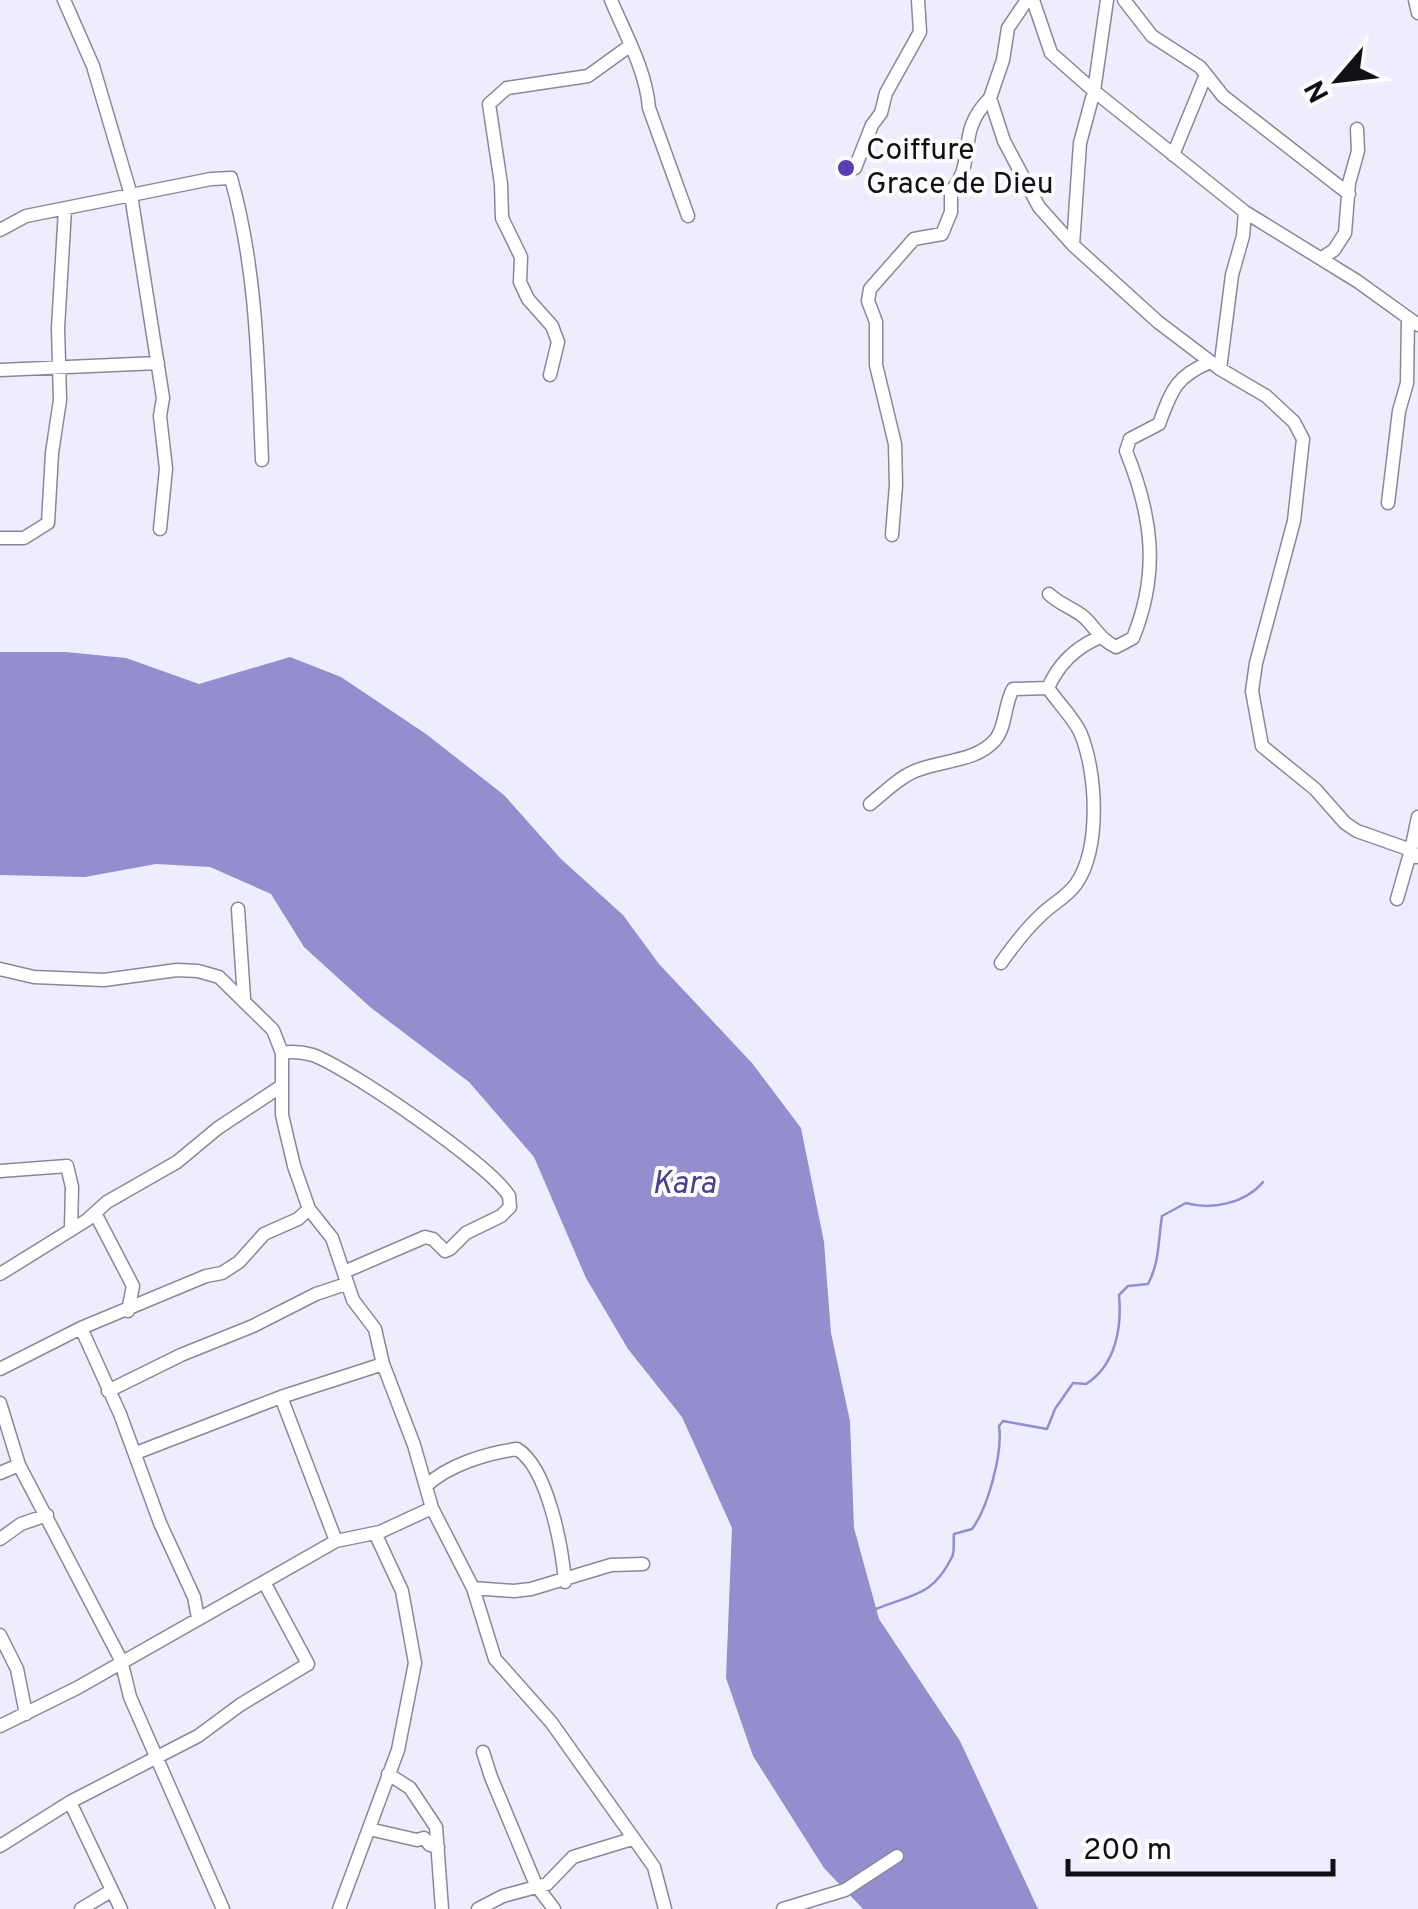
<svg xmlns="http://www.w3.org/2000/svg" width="1418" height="1909" font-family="Overpass,sans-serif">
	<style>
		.water { fill: #948dce }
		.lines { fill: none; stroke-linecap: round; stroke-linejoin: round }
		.stream { stroke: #948dce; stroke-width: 2.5 }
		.minor-casing { stroke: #89889b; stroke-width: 15 }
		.minor { stroke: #fff; stroke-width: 12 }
		.poi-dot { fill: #5a3eb6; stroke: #fcfcfc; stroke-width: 4 }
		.labels { text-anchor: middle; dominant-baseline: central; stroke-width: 8; stroke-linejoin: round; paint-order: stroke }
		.poi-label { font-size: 30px; fill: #101017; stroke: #fcfcfc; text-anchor: start }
		.water-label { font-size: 32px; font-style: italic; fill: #4d3f8d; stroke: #fcfcfc }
	</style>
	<rect width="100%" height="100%" fill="#eeedfe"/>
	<path class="water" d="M0,652H66L126,658L199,684L290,657L341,677L426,734L504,795L561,859L623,915L659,964L752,1063L801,1128L824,1242L831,1333L850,1421L854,1528L879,1619L960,1741L1038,1909H863L824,1868L753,1756L726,1678L732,1528L682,1417L628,1349L586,1278L534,1157L469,1082L370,1007L304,947L271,894L210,867L156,864L85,877L0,875Z"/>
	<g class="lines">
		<path class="stream" d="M876,1609C913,1594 933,1596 952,1557C955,1551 953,1542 954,1534L972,1529C988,1508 1003,1452 999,1426L1003,1421L1047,1429L1055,1409L1073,1383L1086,1384C1116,1365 1122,1327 1119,1295L1128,1286L1148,1284C1160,1261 1158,1241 1162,1216L1186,1203C1210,1210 1245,1204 1263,1182"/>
		<g class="minor-casing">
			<path id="minor" d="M64,0L93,66L131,195L163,398L160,416L166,469L160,529
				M611,0C625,34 646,70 649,108L688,216
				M1027,0L1008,28L1003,60L990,98L1004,141L1039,207L1073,245L1158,322L1220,369L1266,396L1294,422L1303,439L1294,521L1256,663L1252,691L1262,746L1315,789L1345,823L1357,831L1411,850L1397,899
				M1033,0L1051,53L1094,91L1245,212L1357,281L1418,325
				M1124,0L1152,36L1200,67L1223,96L1349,194
				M1415,0L1418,13
				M1173,155L1205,77
				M855,168L872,125L881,113L886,93L920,32L918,0
				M0,230L26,216L211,179L231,178C257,270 258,364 262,460
				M1073,245L1080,143L1094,91L1107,0
				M1322,258L1334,250L1345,233L1349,183L1358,151L1357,129
				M1220,369L1232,275L1243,236L1245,212
				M0,370L158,363
				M550,375L558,342L552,326L528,299L520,282L521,257L502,218L501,184L489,104L507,88L588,76L631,45
				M1388,503L1399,411L1407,383L1408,319
				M892,535L896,485L895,444L876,365V322L868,301L870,289L914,239L942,234L951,212V191C978,161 954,134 990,98
				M0,538H24L48,523L52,453L60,400L58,328L65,209
				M1049,594C1060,605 1076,609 1085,618C1097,630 1100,639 1116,647L1133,638C1160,572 1152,515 1126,451L1130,439L1159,424C1172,390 1175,377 1210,362
				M870,804C884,793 898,778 915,771C941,760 976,762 995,740C1006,728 1004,705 1013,689L1048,688C1058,665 1075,648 1098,638
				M1416,857L1411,850L1418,817
				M238,909L244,998
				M1001,963C1013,946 1026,929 1041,915C1052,904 1067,897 1076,884C1101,848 1097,771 1080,732C1072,716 1058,703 1048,688
				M0,969L34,977L104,980L177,970L198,971L219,977L273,1030L282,1053V1115L294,1166L309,1209L332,1238L353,1300L375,1329L383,1364L414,1445L432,1508L473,1588L495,1659L551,1722L654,1867L665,1909
				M282,1053C293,1051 302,1052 313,1055C350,1069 489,1164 509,1196L510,1207L501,1216L466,1233L450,1249L445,1251L433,1239L425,1237L344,1272
				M0,1171L67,1166L72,1187L71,1228
				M95,1213L133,1286L128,1311
				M0,1274L87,1220L107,1202L177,1162L218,1128L280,1087
				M81,1328L120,1414L160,1523L194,1597L198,1618
				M0,1369L81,1328L206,1276L222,1273L239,1262L264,1234L298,1219L309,1209
				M108,1391L181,1355L253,1326L316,1294L346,1284
				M281,1397L336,1541
				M0,1403L19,1465L121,1660L130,1697L223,1909
				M136,1453L281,1397L383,1364
				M0,1473L19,1465
				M426,1486C448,1465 487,1453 517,1449C548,1468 562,1547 565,1582
				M0,1539L21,1524L47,1515
				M473,1588L514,1591L531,1589L611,1565L643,1564
				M0,1635L17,1669L26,1714
				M0,1726L77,1688L336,1541L380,1532L432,1508
				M483,1752L491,1777L536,1885L554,1909
				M388,1774L410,1788L436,1827L442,1909
				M70,1802L121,1909
				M369,1829L417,1840L424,1838L430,1845L438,1847
				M0,1846L70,1802L198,1736L240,1705L308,1664L264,1582
				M81,1909L111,1891
				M339,1909L398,1750L415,1663L402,1591L375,1533
				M478,1909L503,1896L547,1884L573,1857L632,1839
				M783,1909L845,1890L897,1856"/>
		</g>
		<use href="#minor" class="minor"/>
	</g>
	<circle class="poi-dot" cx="846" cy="168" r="10"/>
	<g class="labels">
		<g class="poi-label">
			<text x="866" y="151">Coiffure<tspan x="866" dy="34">Grace de Dieu</tspan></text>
		</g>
		<g class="water-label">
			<text x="684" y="1185">Kara</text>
		</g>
	</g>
	<g transform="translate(1338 80) rotate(242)" stroke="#fcfcfc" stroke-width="8" paint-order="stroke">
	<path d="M0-8L18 38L0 25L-18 38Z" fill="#101017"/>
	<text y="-15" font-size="28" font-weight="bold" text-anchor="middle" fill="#101017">N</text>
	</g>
	<path d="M1068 1859v15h265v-15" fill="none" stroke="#101017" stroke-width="5"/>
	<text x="1083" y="1859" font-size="30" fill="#101017" stroke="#fcfcfc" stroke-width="8" paint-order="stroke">200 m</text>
</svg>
